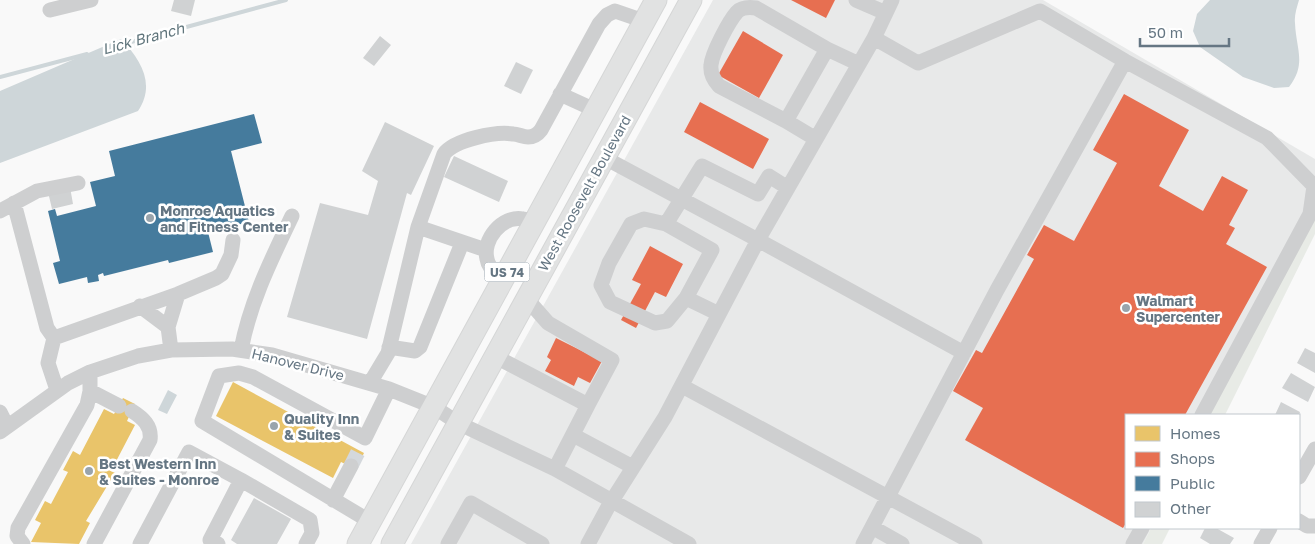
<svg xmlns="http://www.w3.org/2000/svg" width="1315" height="544" font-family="'Golos Text',sans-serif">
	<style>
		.built { fill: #e8e9e9 }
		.green { fill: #e8ebe6 }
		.water { fill: #ced6d9 }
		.homes { fill: #e9c46a }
		.shops { fill: #e76f51 }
		.public { fill: #457b9d }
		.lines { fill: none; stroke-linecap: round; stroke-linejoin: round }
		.stream { stroke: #ced6d9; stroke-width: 4 }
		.building { fill: #d0d2d3 }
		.minor-tunnel { stroke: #d4d8dc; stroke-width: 15; stroke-dasharray: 15 8; stroke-linecap: butt }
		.highway-casing { stroke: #d5d6d6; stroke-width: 23 }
		.minor { stroke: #cecfd0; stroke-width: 15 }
		.highway { stroke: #e1e2e2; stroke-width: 21 }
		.poi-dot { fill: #99a4ac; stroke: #fff; stroke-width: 2 }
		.labels { text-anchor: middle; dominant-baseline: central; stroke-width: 5; stroke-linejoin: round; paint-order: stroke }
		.shield { fill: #fff; stroke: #939fa8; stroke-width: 1 }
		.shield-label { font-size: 12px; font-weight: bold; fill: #657683 }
		.street-label { font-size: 14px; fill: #657683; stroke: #fff }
		.poi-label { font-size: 14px; font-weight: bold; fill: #657683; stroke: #fff; text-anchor: start }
		.water-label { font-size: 15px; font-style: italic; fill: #60757c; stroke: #fff }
	</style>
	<rect width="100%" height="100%" fill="#f9f9f9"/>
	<path class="built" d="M713,0H1043L1315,159V206L1208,415H1126V528H1151L1143,544H411Z"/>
	<path class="green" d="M1315,206V234L1225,415H1208Z
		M1151,528H1170L1162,544H1143Z"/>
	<path class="water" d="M1210,0H1299C1297,7 1294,16 1295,23C1296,49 1307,64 1289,87L1274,88L1243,77L1200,47L1193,31L1197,14Z
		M121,39C141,60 156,84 138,111L0,163V91Z
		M168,390L177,395L167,414L158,410Z"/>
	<path class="homes" d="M233,382L364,453L356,469L341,462L333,478L216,416Z
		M123,398L135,404L127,421L135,425L111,471L115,473L86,521L90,523L79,544L31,542L41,523L35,520L45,501L51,504L68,472L63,470L73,451L80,455L104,409L114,414Z"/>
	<path class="shops" d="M791,0H835L826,18Z
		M743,31L783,55L759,98L718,75Z
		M1124,94L1189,130L1159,186L1203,211L1222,176L1248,190L1229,225L1235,228L1226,244L1267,267L1185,415H1126V523L1123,528L965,440L983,408L953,391L976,350L982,353L1034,259L1027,255L1044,225L1074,241L1117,163L1093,150Z
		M700,102L769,139L753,169L684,132Z
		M650,246L683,264L666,297L655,292L636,328L621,320L641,284L632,280Z
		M556,338L602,361L590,383L578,377L574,386L545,371L551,360L547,357Z"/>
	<path class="public" d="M254,114L262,143L231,151L249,222L208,232L213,252L169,263L168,260L104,276L103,273L98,275L99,281L88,283L87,277L59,284L53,263L60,261L48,211L55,209L57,216L96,206L90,182L115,176L109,151Z"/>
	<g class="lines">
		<path class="stream" d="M120,45L286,0
			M0,77L87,54"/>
	</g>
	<path class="building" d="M174,0H195L191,16L171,11Z
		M380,36L391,45L374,66L363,58Z
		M516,62L533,70L521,94L504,86Z
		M385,122L434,146L411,195L407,193L367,339L287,317L320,203L368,215L378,181L362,171Z
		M454,156L508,181L499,202L444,177Z
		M70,187L73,204L52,209L48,192Z
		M1305,348L1315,353V373L1297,363Z
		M1291,373L1315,387L1308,402L1282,388Z
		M1281,402L1300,412L1299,415H1275Z
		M254,498L291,519L277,544H237L231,540Z
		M1205,528H1216L1234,538L1230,544H1210L1200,538Z"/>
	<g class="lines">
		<path class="minor-tunnel" d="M351,466L359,450"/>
		<g class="highway-casing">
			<path id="highway" d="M358,544L656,0
				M392,544L691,0"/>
		</g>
		<path class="minor" d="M856,0L886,13
			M50,10L91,0
			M874,38L758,240L964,353
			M1125,61L1267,138L1314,186L1310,214L1202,415
			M560,94L595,110
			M786,121L719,86C714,80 710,74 711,65C712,53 729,21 737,12C742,7 749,7 756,8L827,49
			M816,139L786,121L827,49L859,64
			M14,203L47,328L54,338L48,363L57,390
			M0,211L37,191L78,183
			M666,224L644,219L631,224L609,263L601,285L610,302L655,323L667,321L686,298
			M418,227L444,154C454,140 496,131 513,134C518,134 523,137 528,137C534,137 538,134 541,130L599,24L607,15L615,11L644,21
			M502,282C497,275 488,267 487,259C482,240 502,215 523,219C526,219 531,222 534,223
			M526,298L548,323L612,360L588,405
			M140,306L168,327
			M719,314L686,298L712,250L666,224L702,166L758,194L769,176L788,188
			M54,338L178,294L216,278L222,274L231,255L233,240
			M389,347L415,351L420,347L462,243
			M171,350L168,327L178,294
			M241,350C250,302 271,260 292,216
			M494,356L588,405L555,469L689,544
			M370,383L388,353L418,227L486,250
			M682,386L975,544
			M90,391L119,406
			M0,412L7,426
			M0,432L68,383L90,372L138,356L171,350L232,349L272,355L389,389L434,407L458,423L555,469
			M573,435L633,467
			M1299,477L1315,449
			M241,480L310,520L312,533L306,544
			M333,500L351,466
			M1299,521L1307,526H1315
			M371,522L202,421L219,376L239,373L253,377L365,438L389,389
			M872,527L902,544
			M23,544L17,536L18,528L87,405L90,391V372
			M94,544L150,440C152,426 143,418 132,411
			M140,544L189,452L241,480L210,540L218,544
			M448,544L471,503L542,544
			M588,544L608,507L665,417L758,240L603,157
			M863,544L997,290L1125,61L1040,11L918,63L874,38L892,0
			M1133,544L1142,528
			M1261,544L1270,528"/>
		<use href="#highway" class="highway"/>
	</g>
	<g class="poi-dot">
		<circle cx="150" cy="218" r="5"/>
		<circle cx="1126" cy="308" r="5"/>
		<circle cx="274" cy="426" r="5"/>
		<circle cx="89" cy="471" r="5"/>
	</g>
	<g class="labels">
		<rect class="shield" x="484.5" y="262.5" width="45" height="19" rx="4"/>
		<g class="shield-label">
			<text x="507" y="272">US 74</text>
		</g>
		<g class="street-label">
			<text transform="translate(584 193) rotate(-61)">West Roosevelt Boulevard</text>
			<text transform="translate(298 364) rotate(14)">Hanover Drive</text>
		</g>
		<g class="poi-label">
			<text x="160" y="210">Monroe Aquatics<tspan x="160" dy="16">and Fitness Center</tspan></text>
			<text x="1136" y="300">Walmart<tspan x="1136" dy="16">Supercenter</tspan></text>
			<text x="284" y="418">Quality Inn<tspan x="284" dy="16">&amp; Suites</tspan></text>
			<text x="99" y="463">Best Western Inn<tspan x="99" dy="16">&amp; Suites - Monroe</tspan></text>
		</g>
		<g class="water-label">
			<text transform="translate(143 38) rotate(-15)">Lick Branch</text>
		</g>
	</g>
	<rect x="1125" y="414" width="175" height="115" fill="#ffffff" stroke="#c1c8cd"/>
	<rect x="1135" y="426" width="25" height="15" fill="#e9c46a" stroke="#c1c8cd"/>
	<text x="1170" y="439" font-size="15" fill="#657683">Homes</text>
	<rect x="1135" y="452" width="25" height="15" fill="#e76f51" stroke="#c1c8cd"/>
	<text x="1170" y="464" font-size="15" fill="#657683">Shops</text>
	<rect x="1135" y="476" width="25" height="15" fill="#457b9d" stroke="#c1c8cd"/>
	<text x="1170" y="489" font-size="15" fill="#657683">Public</text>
	<rect x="1135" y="502" width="25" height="15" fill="#d0d2d3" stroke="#c1c8cd"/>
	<text x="1170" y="514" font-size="15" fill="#657683">Other</text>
	<path d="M1140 38v8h89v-8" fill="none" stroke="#657683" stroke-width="2.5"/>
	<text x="1148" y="38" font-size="15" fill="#657683" stroke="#ffffff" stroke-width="4" paint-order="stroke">50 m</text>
</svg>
